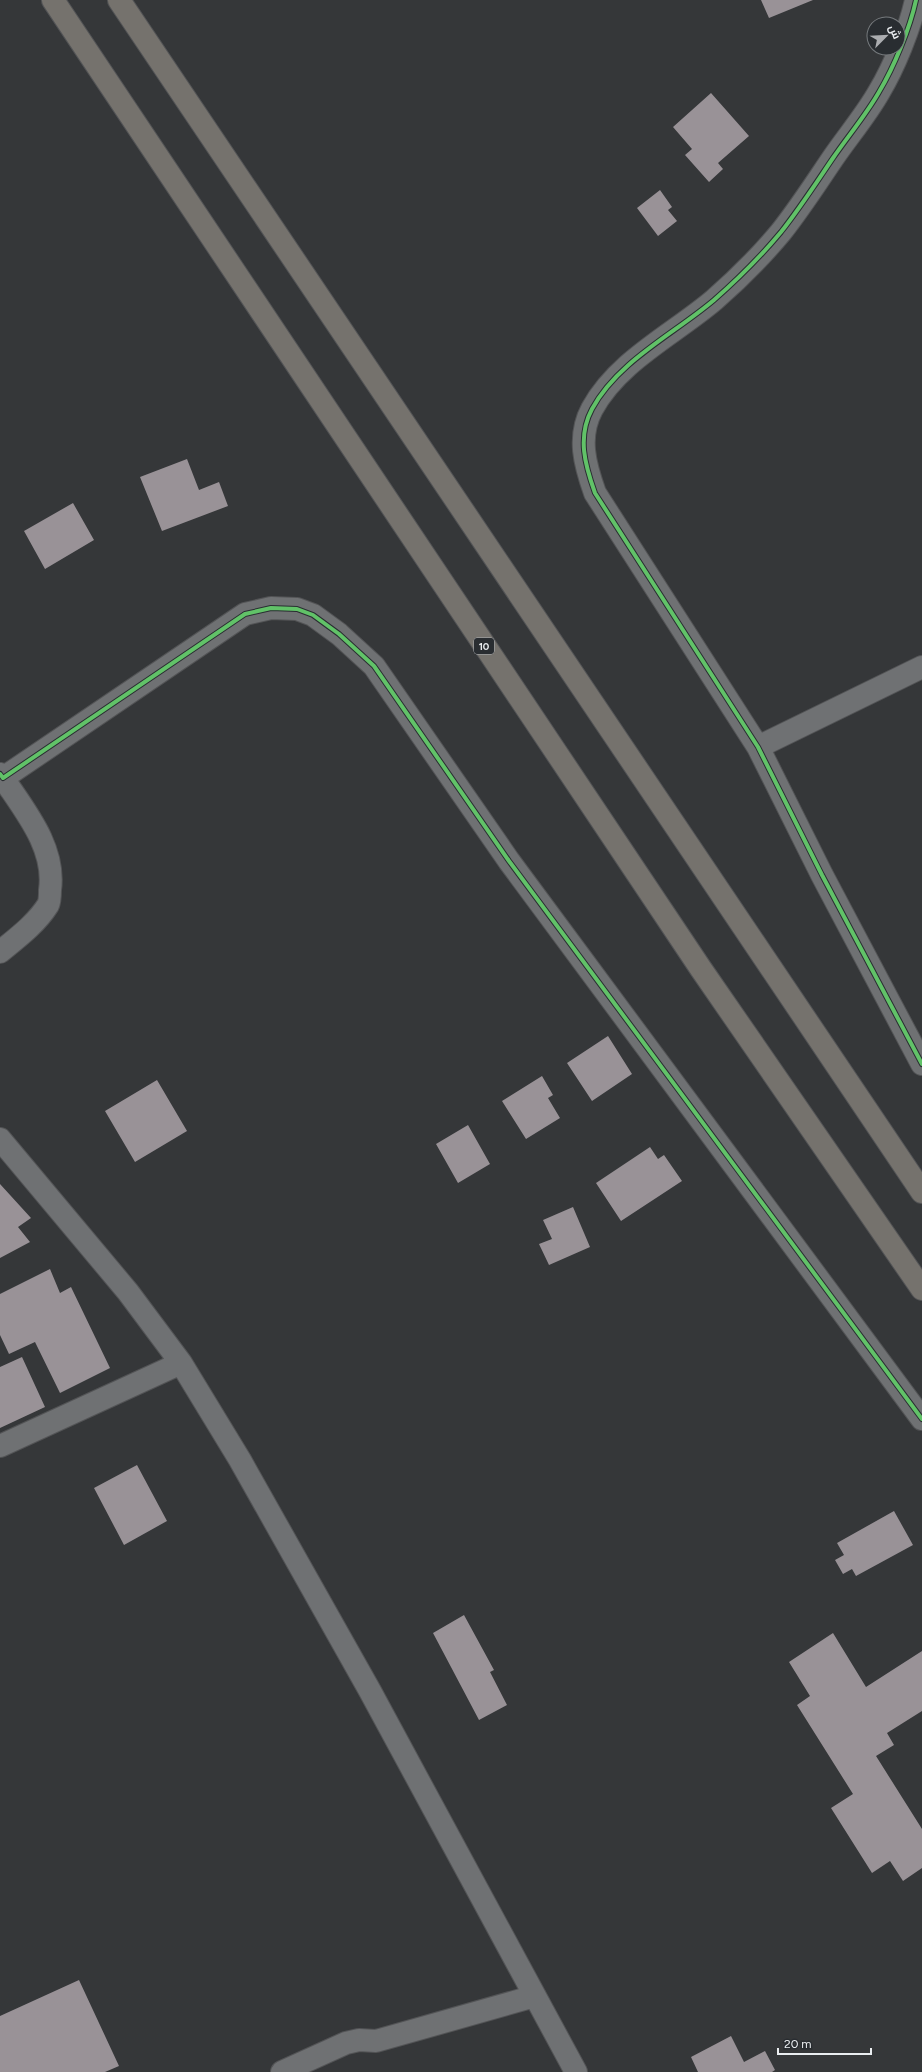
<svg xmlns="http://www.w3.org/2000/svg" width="922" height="2072" font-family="Figtree,Cairo,sans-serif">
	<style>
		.building { fill: #999297 }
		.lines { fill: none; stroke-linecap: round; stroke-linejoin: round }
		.minor-casing { stroke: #535456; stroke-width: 24 }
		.highway-casing { stroke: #535456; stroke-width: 24 }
		.minor { stroke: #6f7173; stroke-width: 22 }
		.highway { stroke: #75726d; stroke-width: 22 }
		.cycleway-casing { stroke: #292d31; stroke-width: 6 }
		.cycleway { stroke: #61c268; stroke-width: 4 }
		.labels { text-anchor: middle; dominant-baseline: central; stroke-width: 4; stroke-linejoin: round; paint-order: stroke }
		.shield { fill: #292d31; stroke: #b0b3b7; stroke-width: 1 }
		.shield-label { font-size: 10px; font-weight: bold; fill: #eaedf0 }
	</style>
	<rect width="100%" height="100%" fill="#353739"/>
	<path class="building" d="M761,0H813L769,18Z
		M711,93L749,136L718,163L723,169L709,182L685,155L692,149L673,127Z
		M660,190L672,207L668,210L677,221L658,236L637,208Z
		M187,459L199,490L219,482L228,506L162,531L140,477Z
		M73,503L94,540L45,569L24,531Z
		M608,1036L632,1074L592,1101L567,1063Z
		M542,1076L553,1095L548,1098L560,1118L526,1139L502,1101Z
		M157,1080L187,1131L135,1162L105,1111Z
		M468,1125L490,1164L458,1183L436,1144Z
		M650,1147L658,1159L664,1155L682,1181L621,1221L596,1183Z
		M0,1184L31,1218L18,1227L30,1242L0,1258Z
		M573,1207L590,1247L549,1265L539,1244L552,1239L543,1220Z
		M50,1269L60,1293L71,1287L110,1368L60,1393L35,1342L9,1354L0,1335V1294Z
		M22,1357L45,1407L0,1428V1367Z
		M137,1465L167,1521L124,1545L94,1488Z
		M894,1511L913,1545L856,1576L852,1569L843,1574L835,1560L844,1555L837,1543Z
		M464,1615L494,1670L490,1672L507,1705L479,1720L433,1633Z
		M833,1633L866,1687L922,1651V1711L887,1733L894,1745L876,1756L922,1829V1868L903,1881L890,1861L872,1873L831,1808L853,1794L797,1705L810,1696L789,1662Z
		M79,1980L119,2066L105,2072H0V2016Z
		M731,2036L744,2062L765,2051L775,2070L772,2072H698L691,2057Z"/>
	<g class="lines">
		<g class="minor-casing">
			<path id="minor" d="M916,0C910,28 894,67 879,92C866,115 848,136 833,158C816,183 800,208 781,232C761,256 738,279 714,300C674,334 618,361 592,409C577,437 585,465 595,493L758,747L822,875L922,1064
				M758,747L922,667
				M0,774L3,778L245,614L271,608L297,609L313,615L339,634L374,666L509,861L922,1419
				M0,952C17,938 36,924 48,905C50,901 50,895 50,890C56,848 25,811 3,778
				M0,1139L128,1292L181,1363L240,1460L370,1691L576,2072
				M0,1446L181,1363
				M282,2072L346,2043L359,2040L376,2041L535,1996"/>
		</g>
		<g class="highway-casing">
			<path id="highway" d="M53,0L701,969L922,1289
				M119,0L922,1192"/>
		</g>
		<use href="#minor" class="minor"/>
		<use href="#highway" class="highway"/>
		<g class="cycleway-casing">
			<path id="cycleway" d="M916,0C910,28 894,67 879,92C866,115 848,136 833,158C816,183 800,208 781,232C761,256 738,279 714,300C674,334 618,361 592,409C577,437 585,465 595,493L758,747L822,875L922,1064
				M0,774L3,778L245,614L271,608L297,609L313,615L339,634L374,666L509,861L922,1419"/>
		</g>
		<use href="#cycleway" class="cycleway"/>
	</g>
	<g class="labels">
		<rect class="shield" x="474" y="638" width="20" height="16" rx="3"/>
		<g class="shield-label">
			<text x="484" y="646">10</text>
		</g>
	</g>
	<g transform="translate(886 36) rotate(66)"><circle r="19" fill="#292d31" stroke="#767a7d"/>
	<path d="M0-3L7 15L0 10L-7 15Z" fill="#abadb0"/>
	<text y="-6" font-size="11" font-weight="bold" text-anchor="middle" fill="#eaedf0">ش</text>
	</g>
	<path d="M778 2048v6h93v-6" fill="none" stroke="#eaedf0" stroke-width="2"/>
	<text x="784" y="2048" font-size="12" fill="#eaedf0" stroke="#292d31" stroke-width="3" paint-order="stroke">20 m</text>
</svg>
